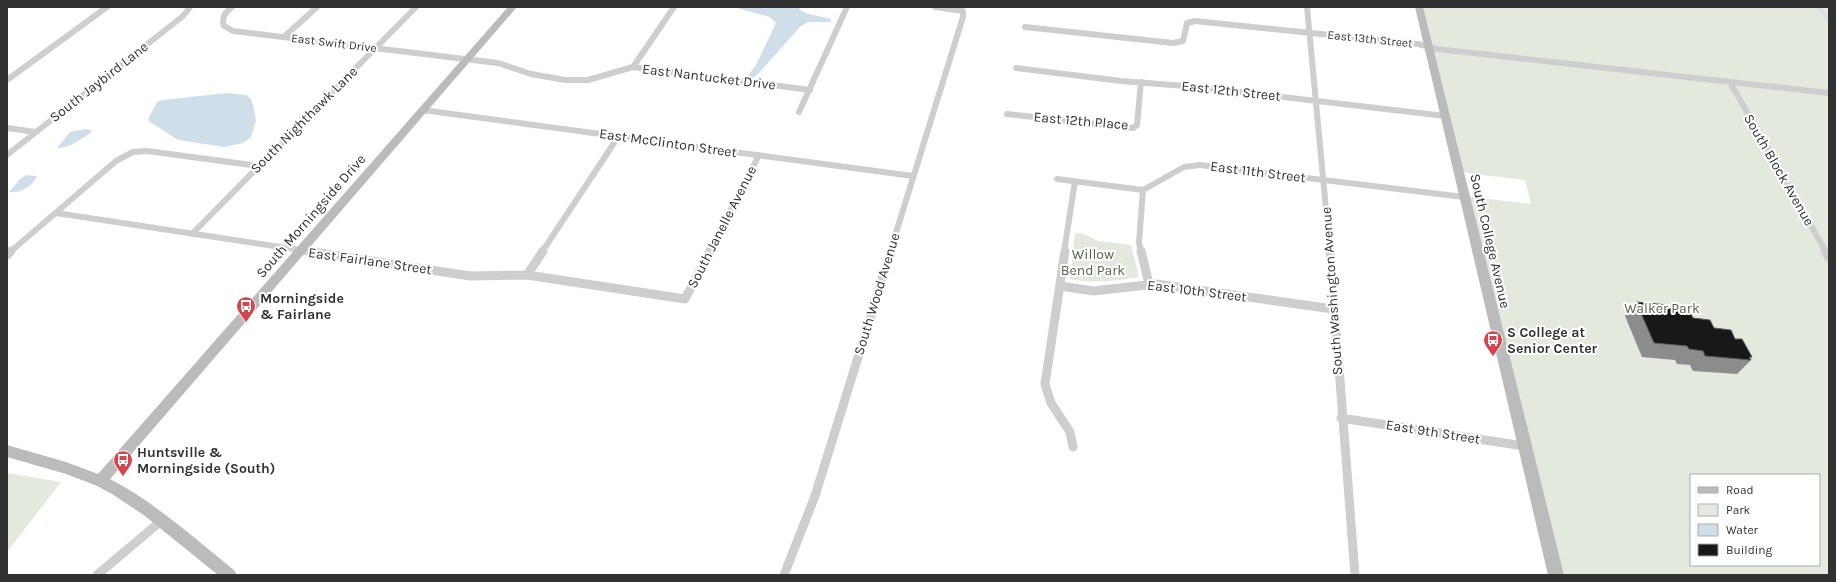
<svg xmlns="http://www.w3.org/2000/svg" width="1836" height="582" font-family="Karla,sans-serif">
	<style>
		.green { fill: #e4e9de; fill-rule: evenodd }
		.water { fill: #cfdfea }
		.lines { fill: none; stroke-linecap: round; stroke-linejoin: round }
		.stream { stroke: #cfdfea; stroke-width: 2.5 }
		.street-far1 { stroke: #cecece; stroke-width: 6 }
		.street { stroke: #cecece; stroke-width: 9 }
		.secondary { fill: #bbb; fill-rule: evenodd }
		.wall { fill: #8c8c8c }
		.building { fill: #181818; stroke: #5d5d5d }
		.labels { text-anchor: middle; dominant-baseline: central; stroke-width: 4; stroke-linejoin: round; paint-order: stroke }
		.far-street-label { font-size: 12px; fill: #313131; stroke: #fff }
		.street-label { font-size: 14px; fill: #313131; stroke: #fff }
		.park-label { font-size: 14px; fill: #536942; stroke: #fff }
		.poi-label { font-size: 14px; font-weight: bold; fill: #313131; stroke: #fff; text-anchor: start }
	</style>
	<rect width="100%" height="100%" fill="#fff"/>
	<path class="green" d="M1419,7H1829V575H1556L1464,196L1531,204L1525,180L1458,172ZM1691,475H1819V565H1691Z
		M1075,233L1084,234L1098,241L1131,245L1139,277C1115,281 1094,284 1070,279Z
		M7,473L61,482L7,552Z"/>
	<path class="water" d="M738,7H798C804,16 820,15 830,19L831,22H808L800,27L758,74L754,77L750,78L748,76L756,65L776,23L770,17L740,9Z
		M228,93L246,95L251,99L254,109L256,121L251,137L243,143L224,147L178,140L150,122L148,119L157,102L162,100Z
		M86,129L91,130L92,132C82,138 69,149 57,148L70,132Z
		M26,175L37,176C34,185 20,194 10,192V191L20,179Z"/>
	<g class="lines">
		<path class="stream" d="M1818,7L1829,20"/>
		<path class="street-far1" d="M232,7C226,12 221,17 224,26L233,31L498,63L531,74L565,80H588L633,67L810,90
			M1307,7L1330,252
			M1025,27L1173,43L1183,41L1187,23L1195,21L1418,44L1437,49L1829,93
			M284,37L317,7
			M633,67L674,7
			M1016,68L1121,81L1198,87L1445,116
			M7,80L107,7
			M1730,82L1826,252
			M422,110L913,176
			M799,112L847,7
			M1007,114L1133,128L1137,125L1141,82
			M7,128L36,132
			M7,155L183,16L190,7
			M1057,179L1143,190L1184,167L1200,165L1464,197
			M56,213L314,252
			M192,234L416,7
			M10,252L116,161L133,152L147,151L259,166
			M542,252L618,137
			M709,252L759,155
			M890,252L963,17V11L935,7
			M1064,252L1075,181
			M1141,252L1139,243L1143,190"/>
		<path class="street" d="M307,251L470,276L527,275L685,299L710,251
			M1065,251L1045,384L1051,403L1070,432L1073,447
			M1141,251L1149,284
			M1330,251L1355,575
			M1825,251L1829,258
			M7,255L11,251
			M527,275L543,251
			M1060,286L1093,291L1156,284L1333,309
			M1341,418L1524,446
			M97,575L161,521
			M784,575L815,496L891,251"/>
		<path class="secondary" d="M508,7H517L110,479C156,503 194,538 234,570L237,575H218L145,516L112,494L95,485L66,474L7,457V445L66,462L98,474Z
			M1415,7H1423L1564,575H1548Z"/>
	</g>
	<path class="wall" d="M1636,302L1669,308L1693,318L1735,339L1752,357L1750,359L1751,360L1737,374L1693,371L1690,365L1677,364L1675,360L1642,357L1625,316Z"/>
	<path class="building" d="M1636,302L1668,305L1669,308L1689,310L1693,318L1710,320L1714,328L1731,330L1735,339H1742L1752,357H1749L1751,360L1705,356L1703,351L1689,349L1687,346L1654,343Z"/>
	<defs>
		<g id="bus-pin" transform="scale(1)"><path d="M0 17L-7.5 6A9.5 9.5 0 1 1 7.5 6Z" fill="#d6454c" stroke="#fff"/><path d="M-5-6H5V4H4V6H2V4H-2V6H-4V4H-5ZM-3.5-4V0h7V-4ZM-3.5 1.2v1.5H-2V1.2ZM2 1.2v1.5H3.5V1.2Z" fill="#fff"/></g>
	</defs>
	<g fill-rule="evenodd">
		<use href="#bus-pin" x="246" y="306"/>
		<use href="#bus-pin" x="1493" y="340"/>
		<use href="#bus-pin" x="123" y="460"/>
	</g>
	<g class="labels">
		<g class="far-street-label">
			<text transform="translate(1370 39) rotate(6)">East 13th Street</text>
			<text transform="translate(334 43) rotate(7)">East Swift Drive</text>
		</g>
		<g class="street-label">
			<text transform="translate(709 77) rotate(7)">East Nantucket Drive</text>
			<text transform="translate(99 82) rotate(-38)">South Jaybird Lane</text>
			<text transform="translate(1231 91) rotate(6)">East 12th Street</text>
			<text transform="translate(304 120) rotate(-45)">South Nighthawk Lane</text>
			<text transform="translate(1081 121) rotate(5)">East 12th Place</text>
			<text transform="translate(668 143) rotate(8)">East McClinton Street</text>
			<text transform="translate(1779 170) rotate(60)">South Block Avenue</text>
			<text transform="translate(1258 172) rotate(7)">East 11th Street</text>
			<text transform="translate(311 216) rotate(-49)">South Morningside Drive</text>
			<text transform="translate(722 227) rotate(-63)">South Janelle Avenue</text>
			<text transform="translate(1490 241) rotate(77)">South College Avenue</text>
			<text transform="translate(370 261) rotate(8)">East Fairlane Street</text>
			<text transform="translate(1197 291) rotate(7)">East 10th Street</text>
			<text transform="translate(1332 291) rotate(-94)">South Washington Avenue</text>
			<text transform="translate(877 294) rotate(-73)">South Wood Avenue</text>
			<text transform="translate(1433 432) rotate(9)">East 9th Street</text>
		</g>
		<g class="park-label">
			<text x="1093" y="254">Willow<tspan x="1093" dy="16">Bend Park</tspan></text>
			<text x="1662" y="308">Walker Park</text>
		</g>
		<g class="poi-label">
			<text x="260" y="298">Morningside<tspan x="260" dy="16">&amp; Fairlane</tspan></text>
			<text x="1507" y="332">S College at<tspan x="1507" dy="16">Senior Center</tspan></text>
			<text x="137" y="452">Huntsville &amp;<tspan x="137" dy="16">Morningside (South)</tspan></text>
		</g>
	</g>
	<rect width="1836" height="582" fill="none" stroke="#313131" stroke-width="16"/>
	<rect x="1690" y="474" width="130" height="92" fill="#ffffff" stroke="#adadad"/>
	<rect x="1698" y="487" width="20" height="6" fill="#bbbbbb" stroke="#adadad"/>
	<text x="1726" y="494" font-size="12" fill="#313131">Road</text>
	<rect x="1698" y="504" width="20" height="12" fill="#e4e9de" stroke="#adadad"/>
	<text x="1726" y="514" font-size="12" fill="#313131">Park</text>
	<rect x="1698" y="524" width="20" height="12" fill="#cfdfea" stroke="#adadad"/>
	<text x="1726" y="534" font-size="12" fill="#313131">Water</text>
	<rect x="1698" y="544" width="20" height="12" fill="#181818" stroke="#adadad"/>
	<text x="1726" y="554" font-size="12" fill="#313131">Building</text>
</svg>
